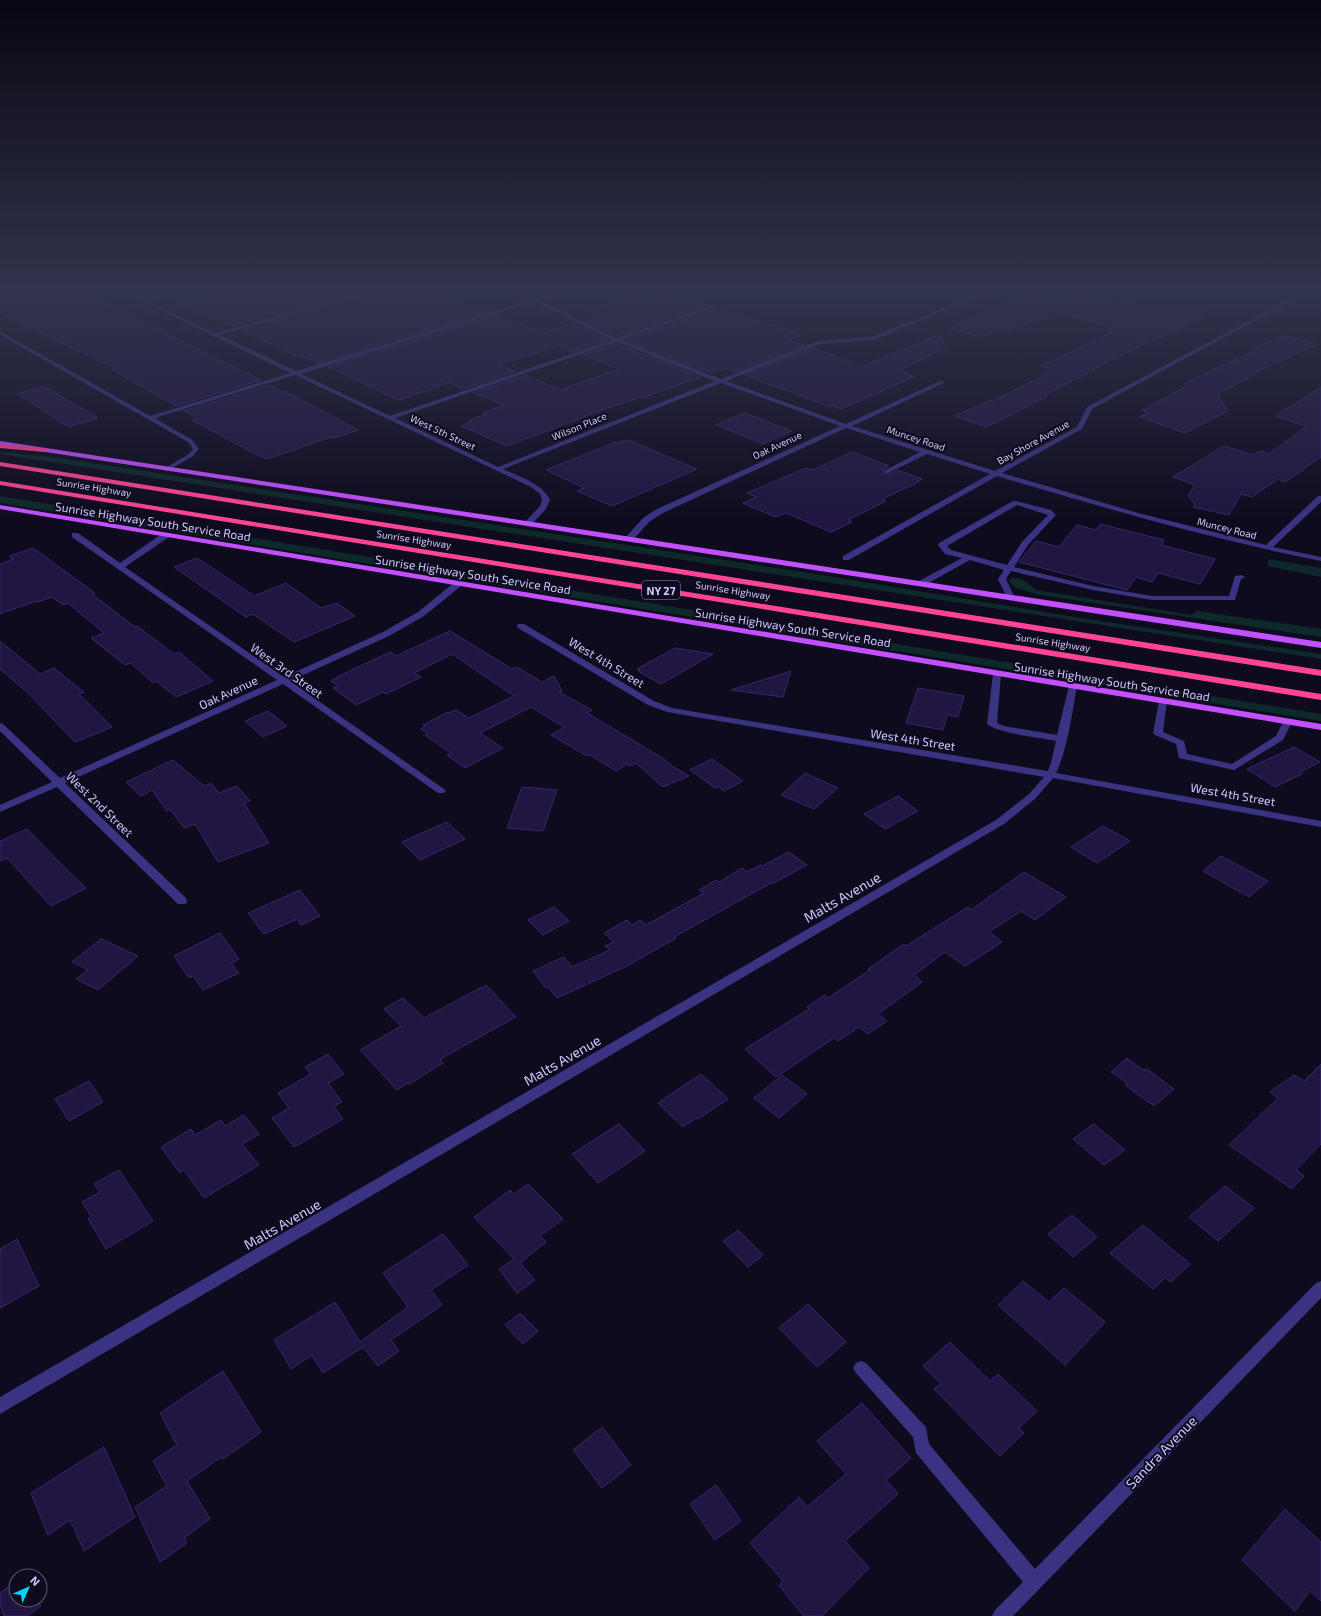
<svg xmlns="http://www.w3.org/2000/svg" width="1321" height="1616" font-family="'Exo 2',sans-serif">
	<style>
		.green { fill: #0e2929 }
		.building { fill: #201641; stroke: #37276e }
		.lines { fill: none; stroke-linecap: round; stroke-linejoin: round }
		.minor { fill: #393381; fill-rule: evenodd }
		.major { fill: #c350ff; fill-rule: evenodd }
		.highway { fill: #ff4498; fill-rule: evenodd }
		.labels { text-anchor: middle; dominant-baseline: central; stroke-width: 4; stroke-linejoin: round; paint-order: stroke }
		.far-street-label { font-size: 10px; fill: #d1c9ff; stroke: #0f0b1f }
		.shield { fill: #0f0b1f; stroke: #9790bc; stroke-width: 1 }
		.shield-label { font-size: 11px; font-weight: bold; fill: #d1c9ff }
		.street-label { font-size: 12px; fill: #d1c9ff; stroke: #0f0b1f }
		.near-street-label { font-size: 14px; fill: #d1c9ff; stroke: #0f0b1f }
	</style>
	<rect width="100%" height="100%" fill="#0f0b1f"/>
	<path class="green" d="M0,452L52,457L810,573L1081,618L1321,654V659L0,454Z
		M0,496L1321,714V721L0,503Z
		M1268,559L1321,568V577L1268,566Z
		M1012,578C1022,578 1028,583 1036,590L1191,615L1197,611L1321,629V637L1040,595L1016,588L1009,581Z"/>
	<path class="building" d="M0,292H84L261,380L176,406L111,369L115,368L15,321L0,312Z
		M219,292H354L233,326L179,303Z
		M372,292H434L486,312L318,363L306,357L302,358L296,356L241,330Z
		M1030,293L1066,302L1081,296L1116,305L1125,301L1163,311L1177,305L1206,313L1190,321H1191L1184,324L1187,325L1162,337L1154,339L1093,369L1095,370L1045,395L1047,396L987,427L954,416L991,400L993,401L1054,370L1041,366L1112,332L1106,331L1113,327L1054,312L1004,332L996,330L980,337L948,328Z
		M667,294L706,305L617,336L584,320L599,315L586,310L636,296L649,299Z
		M717,309L803,334L789,340L804,345L736,372L726,368L711,373L626,340Z
		M496,315L545,333L574,323L608,340L573,352L558,346L499,365L516,371L464,389L449,383L398,400L328,367Z
		M940,334L946,347L900,370L912,375L909,376L914,377L841,409L832,406L830,407L745,375L814,348L863,366Z
		M1283,335L1319,344L1262,369L1218,395L1228,411L1185,433L1140,417L1149,413L1142,410L1189,385L1184,384L1259,348H1257Z
		M617,344L701,377L642,398L640,397L604,409L507,446L461,426L472,422L468,421L486,414L483,413L505,405L473,393L525,375L561,390L618,369L583,355Z
		M269,385L283,392L285,391L358,430L334,438L331,437L267,459L261,456H259L192,420L197,418L184,411Z
		M44,386L98,418L68,427L18,394Z
		M1321,387V457L1285,482L1278,479L1252,497L1241,494L1229,515L1193,507L1195,504L1188,496L1195,485L1173,477L1224,446L1253,455L1260,451L1269,454L1306,426L1275,416Z
		M745,413L792,431L763,444L716,425Z
		M625,440L631,441L697,469L612,506L577,491L584,488L546,470L616,442L619,443Z
		M852,452L889,466L883,470L882,473L884,474H889L898,470L922,479L917,481L919,482L882,499L886,501L848,520L852,522L831,532L786,513L775,517L743,503L756,497L747,493L806,468L813,470Z
		M1100,524L1164,540L1161,545L1215,559L1200,584L1158,573L1152,582L1136,577L1127,590L1019,562L1036,541L1059,547L1077,525L1096,530Z
		M33,548L95,593L92,594L135,627L137,626L174,654L179,652L213,681L176,697L156,681L153,683L131,663L125,665L91,638L104,633L68,603L63,605L52,597L38,602L36,601L0,614V564L13,559L10,556Z
		M197,558L254,596L286,583L321,608L337,603L355,616L294,642L253,614L246,617L174,567Z
		M450,631L512,669L517,667L542,682L554,676L562,691L559,692L592,710L587,713L664,759L672,766L689,776L663,787L636,763L631,766L627,764L616,771L590,755L587,756L551,735L564,727L531,707L480,733L503,748L465,768L447,755L451,753L425,735L428,734L421,729L425,726L423,725L448,712L449,713L456,710L469,718L514,696L452,654L414,673L421,677L386,694L383,692L356,705L333,688L338,686L331,681L338,677H337L390,652L396,656Z
		M0,641L40,674L54,668L70,681L84,692L79,694L112,727L75,742L28,693L0,669Z
		M675,648L713,654L661,684L638,671L640,670L637,669Z
		M791,671L783,697L731,690Z
		M918,688L964,696L958,717L947,715L943,730L906,723Z
		M268,711L287,726L263,737L245,721Z
		M1294,747L1320,762L1300,772L1302,774L1275,787L1247,769Z
		M712,759L743,781L724,791L718,786L715,788L690,770Z
		M173,760L204,786L211,783L219,793L237,786L250,801L244,803L269,843L218,862L195,824L184,828L170,809L167,811L152,790L141,796L126,782Z
		M805,773L838,788L814,809L781,795Z
		M522,787L557,790L543,831L507,828Z
		M898,796L918,811L885,829L864,814Z
		M447,822L465,839L420,860L402,842Z
		M1103,826L1130,841L1097,863L1071,847Z
		M27,829L63,866L86,888L51,906L7,858L0,861V841Z
		M789,852L807,865L772,884L771,883L674,937L676,938L627,966L557,998L548,987L546,988L533,971L564,957L572,967L610,950L605,946L614,942L604,933L627,920L632,925L640,920L646,925L704,893L699,890L716,880L719,882L742,868L747,872L760,865L762,866Z
		M1221,856L1268,881L1249,897L1203,871Z
		M1024,872L1066,897L1035,920L1021,911L989,932L1002,942L965,966L945,952L914,975L922,982L878,1014L887,1021L868,1034L859,1027L838,1041L834,1038L776,1077L745,1049L809,1009L807,1007L825,995L828,998L870,970L868,969L904,944L906,946L968,907L971,910Z
		M300,890L320,916L301,925L297,919L264,934L248,913Z
		M554,907L569,921L543,935L528,920Z
		M220,933L239,959L231,963L239,973L203,990L193,976L189,978L174,956Z
		M101,939L138,956L98,990L76,979L88,970L72,962Z
		M486,985L516,1017L440,1059L443,1063L409,1084L408,1083L397,1090L360,1050L401,1026L384,1009L403,998L424,1018Z
		M328,1054L344,1074L328,1083L342,1102L334,1106L343,1119L294,1147L272,1118L289,1108L278,1093L311,1074L305,1067Z
		M1127,1058L1143,1070L1147,1069L1174,1089L1154,1106L1125,1085L1127,1083L1111,1072Z
		M1321,1064V1144L1296,1170L1304,1176L1292,1189L1229,1145L1278,1098L1270,1092L1294,1075L1304,1081Z
		M701,1074L728,1099L698,1119L696,1118L683,1127L658,1103Z
		M782,1075L807,1094L779,1118L754,1098Z
		M89,1081L103,1102L69,1121L55,1099Z
		M244,1115L259,1134L242,1144L259,1165L204,1198L184,1170L180,1173L161,1147L191,1129L195,1135L221,1120L225,1126Z
		M619,1124L645,1151L598,1183L572,1154Z
		M1094,1124L1125,1150L1104,1165L1073,1139Z
		M119,1170L153,1221L106,1249L88,1219L91,1216L82,1202L100,1192L94,1184Z
		M528,1184L563,1219L540,1236L546,1242L520,1263L535,1280L517,1293L499,1269L514,1259L474,1217L510,1190L514,1194Z
		M1225,1186L1254,1208L1218,1241L1189,1217Z
		M1072,1215L1097,1237L1073,1257L1048,1234Z
		M1143,1225L1190,1264L1171,1282L1165,1278L1153,1289L1110,1253Z
		M738,1230L763,1255L748,1267L723,1241Z
		M443,1234L468,1265L431,1290L442,1305L391,1340L399,1351L378,1366L363,1347L323,1373L312,1355L291,1369L274,1340L335,1302L360,1342L408,1307L383,1273Z
		M17,1239L39,1286L0,1308V1249Z
		M1023,1281L1049,1302L1064,1288L1105,1322L1065,1365L998,1305Z
		M808,1304L846,1342L817,1367L779,1328Z
		M520,1313L538,1331L523,1344L505,1325Z
		M950,1342L990,1381L998,1374L1037,1411L1019,1428L1024,1433L1000,1456L934,1389L941,1384L923,1366Z
		M223,1371L261,1432L223,1459L221,1457L187,1481L210,1519L184,1538L187,1543L160,1562L135,1507L167,1486L153,1461L177,1445L160,1413Z
		M862,1403L911,1458L886,1480L898,1494L845,1541L869,1568L822,1616H804L779,1586L783,1581L750,1543L799,1497L807,1507L846,1474L817,1441Z
		M602,1427L631,1465L602,1488L573,1450Z
		M104,1447L135,1517L84,1551L70,1520L48,1535L31,1493Z
		M716,1485L741,1521L715,1540L690,1504Z
		M1285,1509L1321,1542V1601L1310,1591L1295,1611L1242,1560Z
		M16,1582V1600H38L41,1606L27,1616H4L0,1605V1593Z"/>
	<g class="lines">
		<path class="minor" d="M122,292H129L143,299L166,292H176L147,301L215,333L361,292H371L220,335L296,371L530,300L518,292H525L535,298L554,292H563L539,300L617,338L715,304L717,305V307L622,340L721,379L818,341L871,337L982,292H990L874,340L821,344L726,381L846,424L940,381H944V383L852,426L995,471L1077,427L1087,407L1302,292H1309L1092,409L1082,429L1002,473L1138,513L1266,545L1318,496H1321V502L1273,547L1321,557V561C1211,539 1104,508 997,476L849,560H843V556L990,474L927,454L888,473H884V471L920,452L846,428L663,513L649,522L632,541H626V537L643,518L657,509L840,426L721,383L503,469C519,477 542,483 550,500L546,509L530,526H527L523,524L540,506L542,500L540,494L531,487L295,375L155,418L192,440L199,449L193,456L167,471L165,470V468L189,454L193,449L188,442L0,335V331L150,416L290,373ZM534,302L612,340L390,416L301,374ZM617,342L715,381L498,467L395,418Z
			M1013,501H1016L1051,510L1056,515L1028,545L1014,567L1093,586L1152,596H1229L1235,576L1241,575L1245,577L1241,579L1235,600H1152L1093,590L1011,571L1006,579L1015,598L1011,600L1007,598L998,579L1004,570L970,560L923,586H917V582L962,558L945,554L938,545L939,543ZM1017,505L1048,515L1022,542L1007,565L951,550L947,546Z
			M72,533H78L120,563L163,533H169V537L125,567L284,677L383,632L418,612L455,582H461V586L424,616L389,636L290,681L444,789L446,791L444,793H438L283,684L65,783L186,898L187,901L186,904H178L57,787L0,812V805L52,782L0,731V723L3,724L60,778L277,680L72,537Z
			M518,624H524L654,701L672,708L1048,771L1051,763L1056,741C1042,738 996,733 987,724L993,674L997,671L1001,674L997,723L1004,726L1057,735L1069,686L1070,684H1076L1077,686C1072,713 1068,748 1056,773L1321,821V827L1053,778L1036,798L1004,824L0,1414V1397L996,820L1029,794L1044,777L667,712L648,705L518,628L517,626Z
			M1163,698L1167,701L1163,732L1184,741L1187,754L1232,764L1276,736L1284,720L1287,719L1292,722L1283,740L1234,770L1179,758L1176,744L1155,735L1153,733L1159,701Z
			M1321,1281V1298L1013,1616H992L995,1610L1023,1582L916,1453L913,1437L856,1373L853,1368L856,1363L861,1361L866,1363L926,1427L929,1444L1035,1569L1316,1283Z"/>
		<path class="major" d="M0,441L1321,642V648L0,445Z
			M0,505L1321,724V730L0,509Z"/>
		<path class="highway" d="M0,444L44,448L48,450L44,452L0,448Z
			M0,462L1321,670V676L0,466Z
			M0,481L1321,694V700L0,485Z"/>
	</g>
	<linearGradient id="sky" x2="0" y2="1"><stop stop-color="#080611"/><stop offset="0.56" stop-color="#31344d"/><stop offset="1" stop-color="#31344d" stop-opacity="0"/></linearGradient>
	<rect width="1321" height="519" fill="url(#sky)"/>
	<g class="labels">
		<g class="far-street-label">
			<text transform="translate(579 426) rotate(-22)">Wilson Place</text>
			<text transform="translate(443 432) rotate(25)">West 5th Street</text>
			<text transform="translate(916 438) rotate(18)">Muncey Road</text>
			<text transform="translate(1033 442) rotate(-29)">Bay Shore Avenue</text>
			<text transform="translate(777 445) rotate(-25)">Oak Avenue</text>
			<text transform="translate(94 487) rotate(9)">Sunrise Highway</text>
			<text transform="translate(1227 528) rotate(14)">Muncey Road</text>
			<text transform="translate(414 539) rotate(9)">Sunrise Highway</text>
			<text transform="translate(733 590) rotate(9)">Sunrise Highway</text>
			<text transform="translate(1053 642) rotate(9)">Sunrise Highway</text>
		</g>
		<rect class="shield" x="642" y="581" width="38" height="18" rx="3"/>
		<g class="shield-label">
			<text x="661" y="590">NY 27</text>
		</g>
		<g class="street-label">
			<text transform="translate(153 521) rotate(9)">Sunrise Highway South Service Road</text>
			<text transform="translate(473 574) rotate(9)">Sunrise Highway South Service Road</text>
			<text transform="translate(793 627) rotate(9)">Sunrise Highway South Service Road</text>
			<text transform="translate(607 662) rotate(31)">West 4th Street</text>
			<text transform="translate(287 670) rotate(35)">West 3rd Street</text>
			<text transform="translate(1112 681) rotate(9)">Sunrise Highway South Service Road</text>
			<text transform="translate(228 692) rotate(-25)">Oak Avenue</text>
			<text transform="translate(913 739) rotate(9)">West 4th Street</text>
			<text transform="translate(1233 794) rotate(10)">West 4th Street</text>
			<text transform="translate(100 804) rotate(44)">West 2nd Street</text>
		</g>
		<g class="near-street-label">
			<text transform="translate(842 897) rotate(-30)">Malts Avenue</text>
			<text transform="translate(562 1060) rotate(-30)">Malts Avenue</text>
			<text transform="translate(282 1224) rotate(-30)">Malts Avenue</text>
			<text transform="translate(1161 1452) rotate(-46)">Sandra Avenue</text>
		</g>
	</g>
	<g transform="translate(28 1588) rotate(45)"><circle r="19" fill="#0f0b1f" stroke="#5d5779"/>
	<path d="M0-3L7 15L0 10L-7 15Z" fill="#00d4f4"/>
	<text y="-6" font-size="11" font-weight="bold" text-anchor="middle" fill="#d1c9ff">N</text>
	</g>
</svg>
